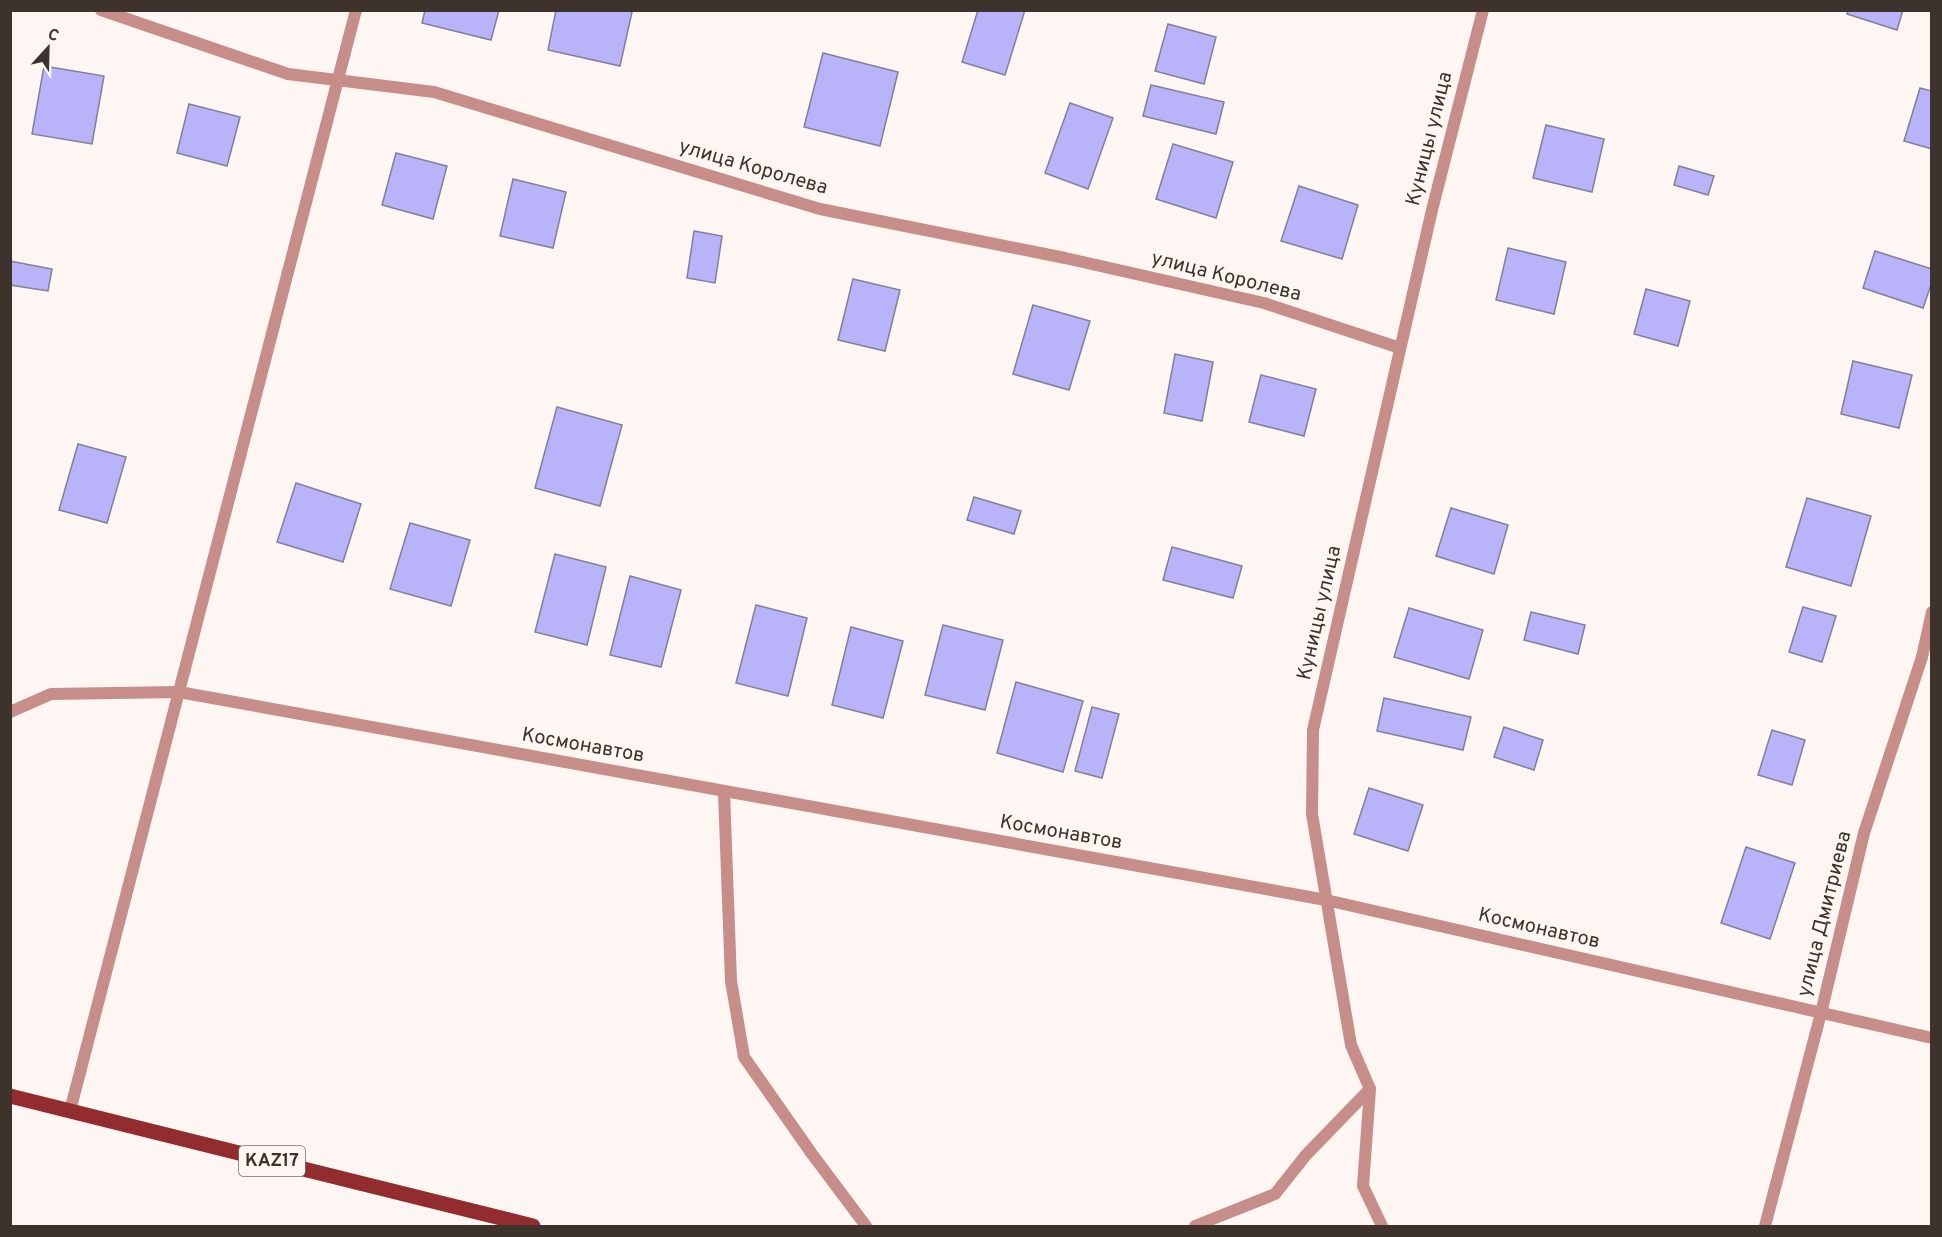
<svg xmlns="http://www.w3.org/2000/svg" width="1942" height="1237" font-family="Overpass,sans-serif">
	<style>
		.building { fill: #b9b3fa; stroke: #817f9a; stroke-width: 1.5 }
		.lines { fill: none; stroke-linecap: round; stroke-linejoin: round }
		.lane { stroke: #c78d89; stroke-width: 12 }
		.street { stroke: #c78d89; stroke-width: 12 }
		.primary { stroke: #922c2f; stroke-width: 15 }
		.labels { text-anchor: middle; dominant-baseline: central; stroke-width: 4.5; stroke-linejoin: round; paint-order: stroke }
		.shield { fill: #fdf6f3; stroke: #776d68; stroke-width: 1.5 }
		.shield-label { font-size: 18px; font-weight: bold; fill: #3e322c }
		.street-label { font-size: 20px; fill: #3e322c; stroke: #fdf6f3 }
	</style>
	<rect width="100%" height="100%" fill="#fdf6f3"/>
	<path class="building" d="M425,10H499L491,40L422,23Z
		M556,10H625L632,12L620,66L548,50Z
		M978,10H1025L1005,75L962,62Z
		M1848,10H1903L1897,30L1847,14Z
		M1168,24L1216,37L1204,84L1155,71Z
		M823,53L898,72L880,146L804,127Z
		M44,66L104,76L92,144L32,134Z
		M1151,85L1224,102L1216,134L1143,116Z
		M1920,88L1932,91V149L1904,141Z
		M1070,103L1113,118L1088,189L1045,173Z
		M189,104L240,117L227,166L177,153Z
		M1546,125L1604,139L1592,192L1533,178Z
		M1173,144L1233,162L1216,218L1156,199Z
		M396,153L447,166L433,219L382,205Z
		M1679,166L1714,176L1708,195L1674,185Z
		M513,179L566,192L553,248L500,236Z
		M1299,186L1358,205L1342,259L1281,241Z
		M694,231L722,236L715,283L687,278Z
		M1508,248L1566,262L1554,314L1496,300Z
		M1875,251L1932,269V282L1923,308L1863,288Z
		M10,261L52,269L48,291L10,285Z
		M853,279L900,290L885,351L838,340Z
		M1646,289L1690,301L1678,346L1634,334Z
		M1033,305L1090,321L1069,390L1013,374Z
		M1175,354L1213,362L1202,421L1164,413Z
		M1853,361L1912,375L1899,428L1841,414Z
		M1261,375L1316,389L1304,436L1249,422Z
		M557,407L622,425L600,506L535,488Z
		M78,444L126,457L107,523L59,510Z
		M296,483L361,504L343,562L277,542Z
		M974,497L1021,511L1014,534L967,520Z
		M1807,498L1871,516L1851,586L1786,567Z
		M1451,508L1508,525L1494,574L1436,556Z
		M410,523L470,540L451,606L390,589Z
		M1172,547L1242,566L1233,598L1163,580Z
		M555,554L606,567L587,645L535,632Z
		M630,576L681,590L661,667L610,655Z
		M756,605L807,618L788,696L736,683Z
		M1803,607L1836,616L1822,662L1789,652Z
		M1409,608L1483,630L1469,679L1394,657Z
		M1531,612L1585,625L1578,654L1524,640Z
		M943,625L1003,640L985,710L925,695Z
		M851,627L903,641L883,718L832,705Z
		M1016,682L1083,701L1063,772L997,753Z
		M1384,698L1471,717L1463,750L1377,731Z
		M1092,707L1119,714L1102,778L1075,771Z
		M1504,727L1543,740L1534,770L1494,757Z
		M1772,730L1805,740L1792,785L1758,775Z
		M1369,788L1423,805L1408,851L1354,834Z
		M1746,847L1795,863L1770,939L1721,923Z"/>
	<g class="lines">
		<path class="lane" d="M10,712L51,694L179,692
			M724,792L731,981L744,1057L812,1154L866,1226
			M1195,1226L1275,1194L1306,1155L1370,1089"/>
		<path class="street" d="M101,10L288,74L434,92L820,209L1065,258L1264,303L1400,348
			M179,692L1326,900L1932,1038
			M70,1111L356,10
			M1382,1226L1363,1186L1370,1089L1351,1045L1312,814L1313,730L1432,210L1483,10
			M1765,1226L1821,1013L1864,833L1922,657L1932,612"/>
		<path class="primary" d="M10,1096L533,1226"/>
	</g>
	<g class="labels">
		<rect class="shield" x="239" y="1146" width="66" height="30" rx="4.5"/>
		<g class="shield-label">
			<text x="272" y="1161">KAZ17</text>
		</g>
		<g class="street-label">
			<text transform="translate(1430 139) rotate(-76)">Куницы улица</text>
			<text transform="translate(753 168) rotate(16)">улица Королева</text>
			<text transform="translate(1226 277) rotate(14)">улица Королева</text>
			<text transform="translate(1320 613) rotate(-77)">Куницы улица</text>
			<text transform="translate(583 746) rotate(10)">Космонавтов</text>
			<text transform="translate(1061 833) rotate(10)">Космонавтов</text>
			<text transform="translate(1825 914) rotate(-76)">улица Дмитриева</text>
			<text transform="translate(1539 929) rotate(13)">Космонавтов</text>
		</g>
	</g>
	<rect width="1942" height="1237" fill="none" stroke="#3e322c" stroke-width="24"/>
	<g transform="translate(48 48) rotate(22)" stroke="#fdf6f3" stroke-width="4.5" paint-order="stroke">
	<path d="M0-4.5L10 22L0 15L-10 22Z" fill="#3e322c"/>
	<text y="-9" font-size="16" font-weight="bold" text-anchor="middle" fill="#3e322c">С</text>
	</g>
</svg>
